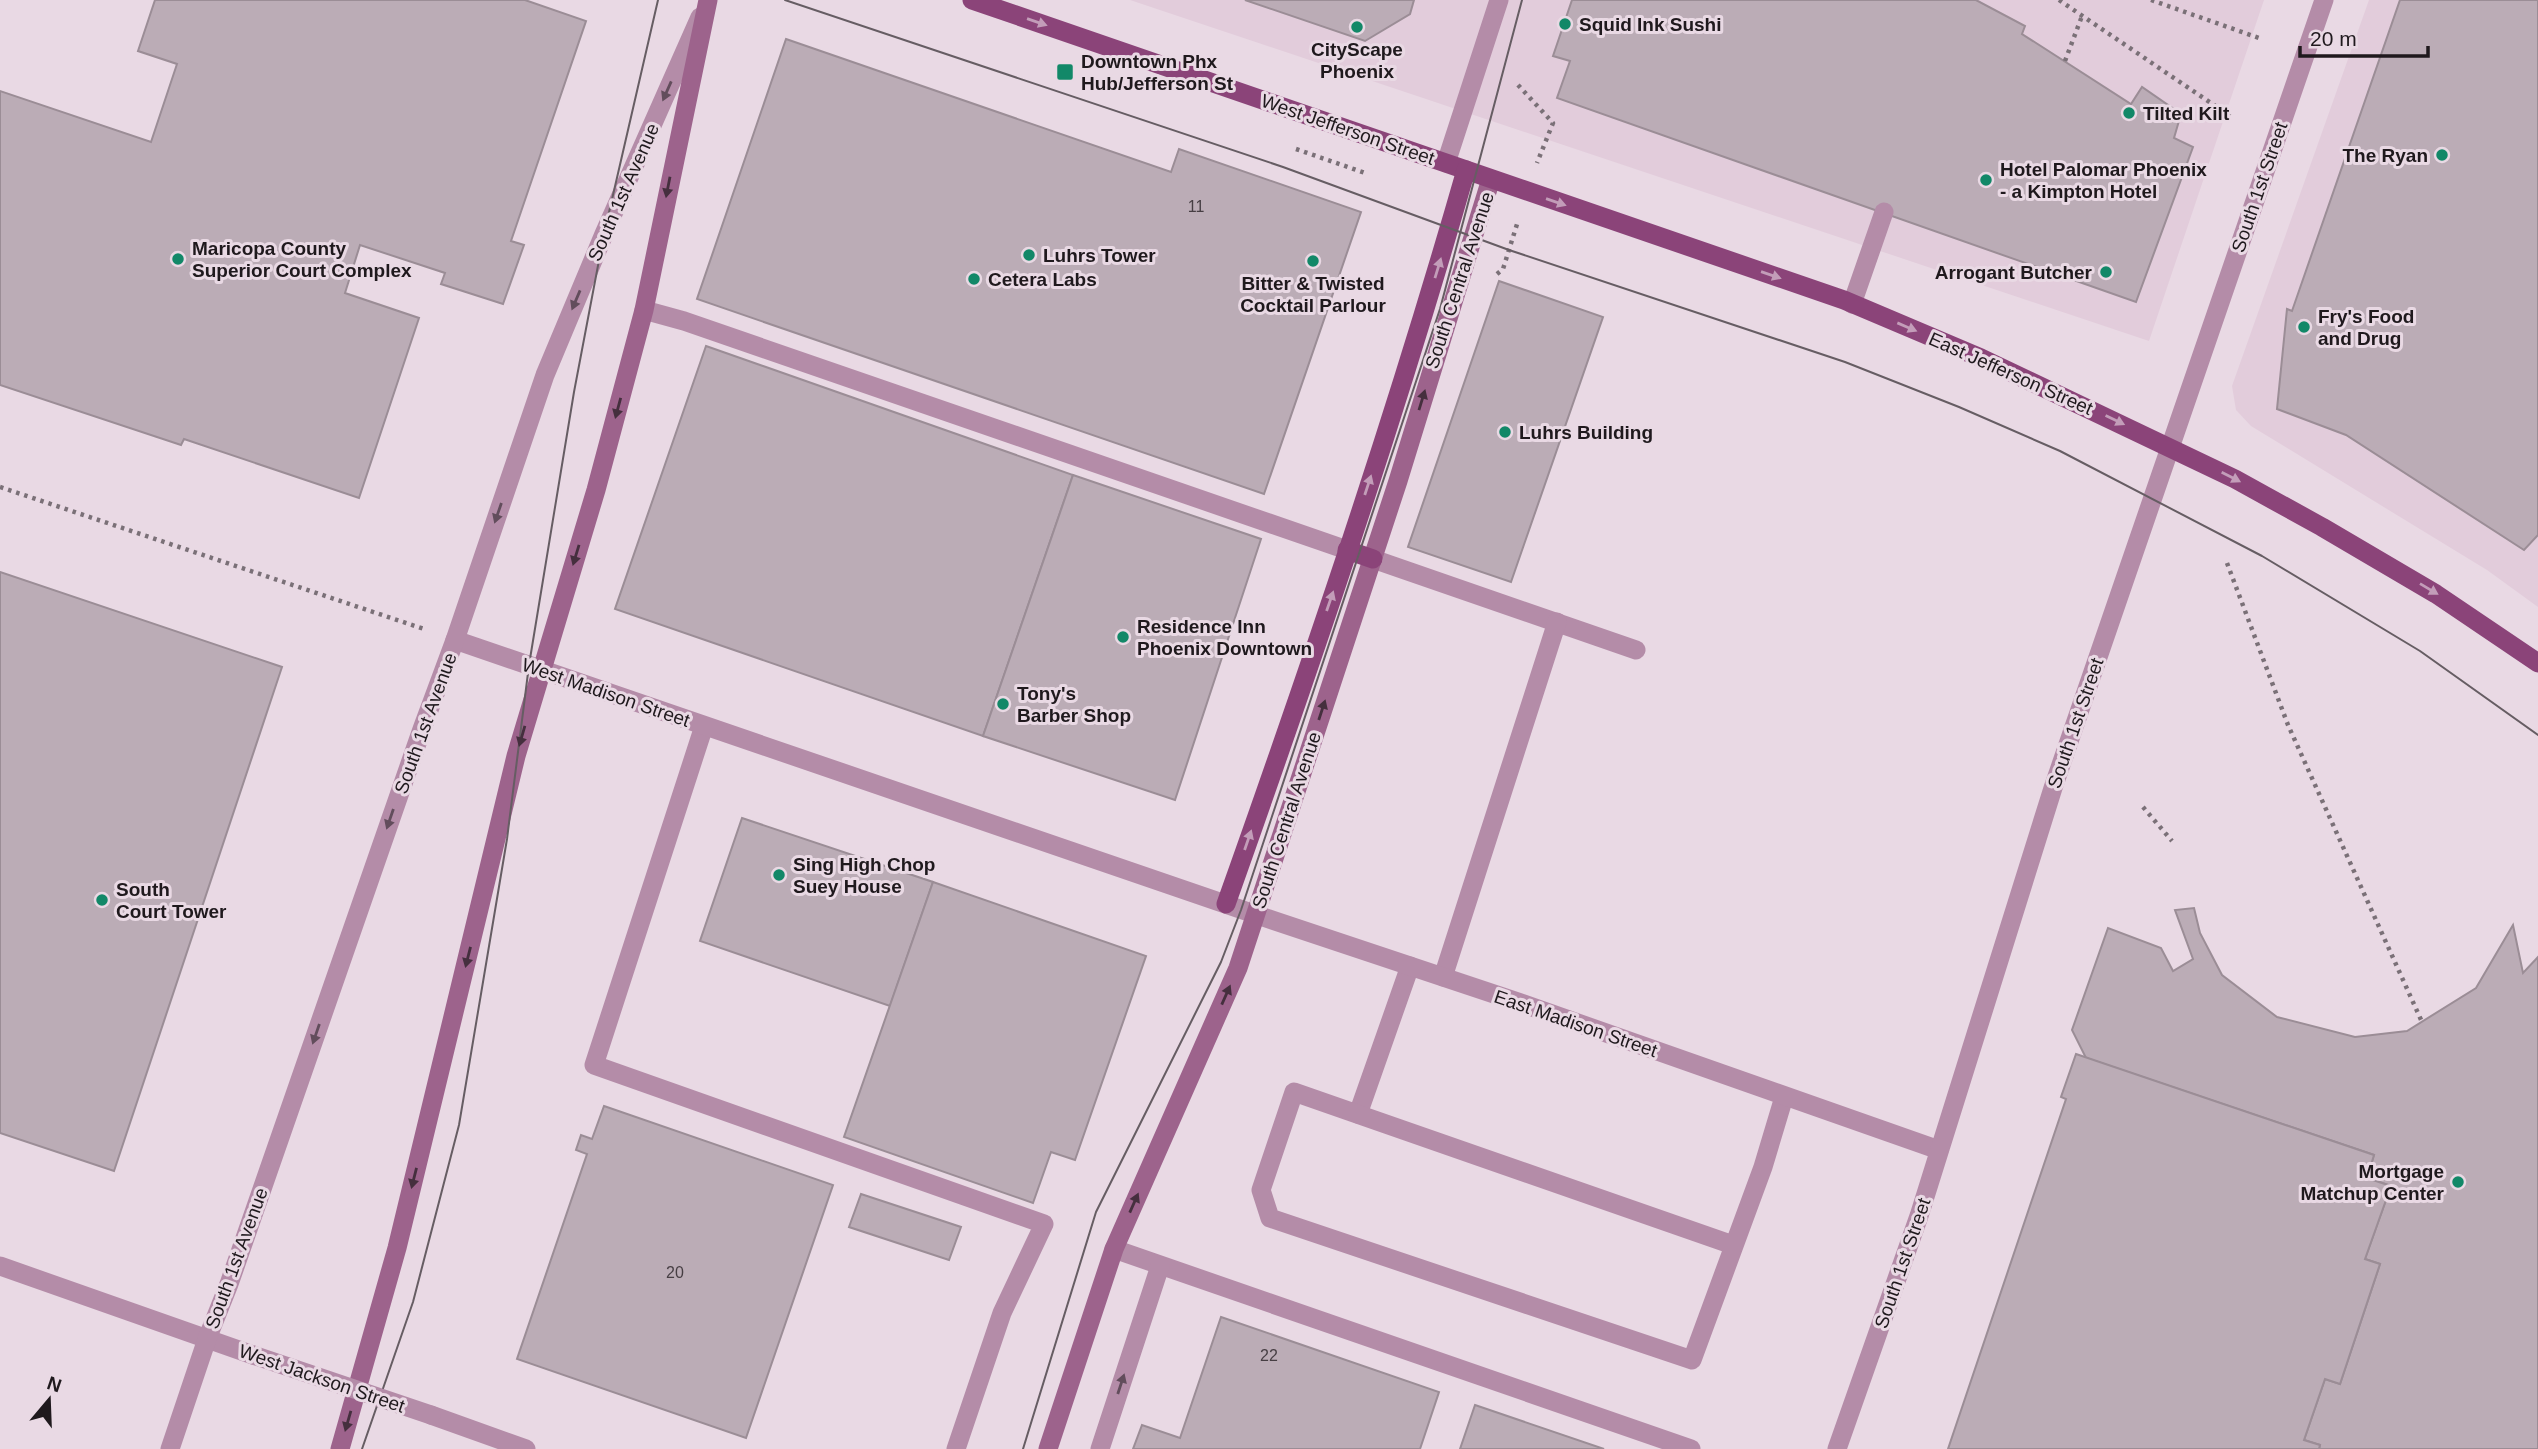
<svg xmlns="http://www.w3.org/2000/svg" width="2538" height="1449" font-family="Arial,sans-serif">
	<rect width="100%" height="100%" fill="#e9d9e4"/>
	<g fill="#e2ccdb">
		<polygon points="1130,0 2264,0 2149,341"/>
		<polygon points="2369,0 2538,0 2538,607 2487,570 2251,426 2236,410 2232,386"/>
	</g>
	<g fill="#bbacb6" stroke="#9b8d96" stroke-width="2">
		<polygon points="155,0 525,0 586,21 511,241 524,245 503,304 441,284 445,273 360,245 345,293 419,318 359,498 184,439 181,445 0,385 0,91 151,142 177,64 138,51"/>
		<polygon points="1245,0 1414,0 1410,14 1365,41"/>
		<polygon points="1572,0 1976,0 2025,26 2022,34 2131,104 2142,87 2181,114 2174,138 2193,147 2136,302 1557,98 1570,61 1553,56"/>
		<polygon points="2400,0 2538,0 2538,535 2524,550 2346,435 2277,409 2287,309 2292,311"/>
		<polygon points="786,39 1171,172 1179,149 1361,212 1264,494 697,299"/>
		<polygon points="1499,281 1603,317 1511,582 1408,547"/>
		<polygon points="706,346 1073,475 983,736 615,609"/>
		<polygon points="1073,475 1261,539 1175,800 983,736"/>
		<polygon points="0,572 282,667 114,1171 0,1133"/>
		<polygon points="742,818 933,882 890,1006 700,941"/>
		<polygon points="933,882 1146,956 1075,1160 1051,1152 1033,1203 844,1137"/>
		<polygon points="2194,908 2200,933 2222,975 2277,1017 2355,1037 2407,1031 2476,988 2513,925 2523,973 2538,957 2538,1449 2319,1449 2320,1445 2304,1440 2325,1379 2340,1384 2380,1264 2365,1259 2391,1186 2367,1178 2374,1155 2086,1058 2072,1030 2108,928 2161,948 2173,971 2193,959 2175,910"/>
		<polygon points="2076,1054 2374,1155 2367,1178 2391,1186 2365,1259 2380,1264 2340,1384 2325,1379 2304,1440 2320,1445 2319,1449 1948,1449 2066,1099 2061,1097"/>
		<polygon points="604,1106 833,1185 746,1438 517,1359 587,1154 576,1150 581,1135 592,1139"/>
		<polygon points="861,1194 961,1227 949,1260 849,1227"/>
		<polygon points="1221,1317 1439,1392 1420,1449 1133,1449 1142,1425 1180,1438"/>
		<polygon points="1475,1405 1604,1449 1460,1449"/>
	</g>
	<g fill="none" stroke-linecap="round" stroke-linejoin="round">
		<g stroke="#7a7077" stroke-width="4.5" stroke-dasharray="3.5 5" stroke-linecap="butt">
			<polyline points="2059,0 2230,116"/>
			<polyline points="2151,0 2259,38"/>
			<polyline points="2065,61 2082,16"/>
			<polyline points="1518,85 1553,123 1537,163"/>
			<polyline points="1296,149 1368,174"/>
			<polyline points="1497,274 1503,269 1518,221"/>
			<polyline points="0,487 424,629"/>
			<polyline points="2227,563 2288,725 2422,1022"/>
			<polyline points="2143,807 2172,841"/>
		</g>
		<g stroke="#b48ca8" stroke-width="19">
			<polyline points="1852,304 1884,212"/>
			<polyline points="644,310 684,321 1347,550"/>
			<polyline points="1373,559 1636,650"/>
			<polyline points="704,726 594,1065 1044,1224 1002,1313 956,1449"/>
			<polyline points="1443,977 1557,622"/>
			<polyline points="1358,1114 1410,966"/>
			<polyline points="1733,1245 1294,1092 1261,1190 1270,1218 1692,1360 1763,1167 1784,1097"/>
			<polyline points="1114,1249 1691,1449"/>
			<polyline points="1100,1449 1160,1266"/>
		</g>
		<polyline stroke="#b48ca8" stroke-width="19" points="1446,163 1499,0"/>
		<g stroke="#b48ca8" stroke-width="19">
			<polyline points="455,640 1275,921 1518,1002 1939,1150"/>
			<polyline points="0,1266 253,1355"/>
			<polyline points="431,1415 526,1449"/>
			<polyline points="170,1449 207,1339 229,1284 422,729 455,640 545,375 604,234 700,17"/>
			<polyline points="1837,1449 1919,1216 2053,788 2324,0"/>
		</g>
		<g stroke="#9d638c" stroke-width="19">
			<polyline points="340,1449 397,1248 516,756 596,490 644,310 708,0"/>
			<polyline points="1048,1449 1114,1249 1238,968 1398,481 1491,179"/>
		</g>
		<g stroke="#8b4479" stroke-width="19">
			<polyline points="972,0 1844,300 1981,358 2235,479 2322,527 2436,594 2538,663"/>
			<polyline points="1347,550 1373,559"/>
			<path d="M1226,904C1312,662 1395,418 1466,170"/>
		</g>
		<g stroke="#665d63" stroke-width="2">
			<polyline points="785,0 1283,167 1509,250 1845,362 1959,407 2060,451 2262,556 2420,651 2538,735"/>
			<polyline points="362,1449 413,1302 459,1125 507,839 529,665 574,392 604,234 658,0"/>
			<polyline points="1023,1449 1096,1212 1221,962 1241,910 1440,309 1522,0"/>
		</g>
		<polyline stroke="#b48ca8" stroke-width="19" points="253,1355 431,1415"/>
	</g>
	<defs><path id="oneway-solid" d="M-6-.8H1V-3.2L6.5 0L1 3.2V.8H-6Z" transform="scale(1.75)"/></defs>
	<g fill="#c39db9">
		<use href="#oneway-solid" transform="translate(1037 22) rotate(19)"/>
		<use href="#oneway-solid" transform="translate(1556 202) rotate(19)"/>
		<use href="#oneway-solid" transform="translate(1438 268) rotate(-73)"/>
		<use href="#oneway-solid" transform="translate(1771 275) rotate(19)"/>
		<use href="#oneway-solid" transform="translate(1907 327) rotate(23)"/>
		<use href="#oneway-solid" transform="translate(2115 420) rotate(26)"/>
		<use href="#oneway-solid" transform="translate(2231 477) rotate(27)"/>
		<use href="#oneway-solid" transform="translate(1368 485) rotate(-72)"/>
		<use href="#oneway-solid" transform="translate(2429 589) rotate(31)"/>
		<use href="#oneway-solid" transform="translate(1330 601) rotate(-71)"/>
		<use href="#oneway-solid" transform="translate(1248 840) rotate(-71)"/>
	</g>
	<g fill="#624d5c">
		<use href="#oneway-solid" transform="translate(667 91) rotate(114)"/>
		<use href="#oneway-solid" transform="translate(576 300) rotate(113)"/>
		<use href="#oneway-solid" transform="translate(498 513) rotate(109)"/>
		<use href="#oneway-solid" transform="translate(390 819) rotate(109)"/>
		<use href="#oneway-solid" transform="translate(316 1034) rotate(109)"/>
		<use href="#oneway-solid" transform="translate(1121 1384) rotate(-72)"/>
	</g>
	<g fill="#452f3e">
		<use href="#oneway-solid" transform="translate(668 187) rotate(101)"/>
		<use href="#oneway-solid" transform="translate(1422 400) rotate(-73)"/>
		<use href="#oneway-solid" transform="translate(618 408) rotate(105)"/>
		<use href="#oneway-solid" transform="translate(576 555) rotate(107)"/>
		<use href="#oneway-solid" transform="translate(1322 710) rotate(-72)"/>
		<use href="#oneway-solid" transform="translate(522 736) rotate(106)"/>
		<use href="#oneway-solid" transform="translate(468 957) rotate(104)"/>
		<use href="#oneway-solid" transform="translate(1226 995) rotate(-66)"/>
		<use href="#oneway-solid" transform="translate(414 1178) rotate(104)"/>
		<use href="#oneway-solid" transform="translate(1134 1203) rotate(-66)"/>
		<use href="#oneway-solid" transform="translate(348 1421) rotate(106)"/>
	</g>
	<g fill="#128868" stroke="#e9d9e4" stroke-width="2.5">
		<circle cx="1565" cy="24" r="7"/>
		<circle cx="1357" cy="27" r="7"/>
		<rect x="1056" y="63" width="18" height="18" rx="3.5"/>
		<circle cx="2129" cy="113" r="7"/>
		<circle cx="2442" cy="155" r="7"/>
		<circle cx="1986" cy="180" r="7"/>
		<circle cx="1029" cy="255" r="7"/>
		<circle cx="178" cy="259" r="7"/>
		<circle cx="1313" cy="261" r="7"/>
		<circle cx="2106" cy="272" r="7"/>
		<circle cx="974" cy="279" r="7"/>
		<circle cx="2304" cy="327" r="7"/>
		<circle cx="1505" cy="432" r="7"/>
		<circle cx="1123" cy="637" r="7"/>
		<circle cx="1003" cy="704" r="7"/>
		<circle cx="779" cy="875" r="7"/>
		<circle cx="102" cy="900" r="7"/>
		<circle cx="2458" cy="1182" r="7"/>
	</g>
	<g text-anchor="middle" stroke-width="6" stroke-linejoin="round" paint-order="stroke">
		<g font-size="16" fill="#463e43">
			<text x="1196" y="212">11</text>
			<text x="675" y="1278">20</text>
			<text x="1269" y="1361">22</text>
		</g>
		<g font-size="19" font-weight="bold" fill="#1f191d" stroke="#e9d9e4" text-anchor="start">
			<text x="1579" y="31">Squid Ink Sushi</text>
			<text x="1357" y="56" text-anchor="middle">CityScape<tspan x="1357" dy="22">Phoenix</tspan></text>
			<text x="1081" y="68">Downtown Phx<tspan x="1081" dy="22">Hub/Jefferson St</tspan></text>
			<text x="2143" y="120">Tilted Kilt</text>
			<text x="2428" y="162" text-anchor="end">The Ryan</text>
			<text x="2000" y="176">Hotel Palomar Phoenix<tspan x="2000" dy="22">- a Kimpton Hotel</tspan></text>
			<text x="192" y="255">Maricopa County<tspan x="192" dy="22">Superior Court Complex</tspan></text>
			<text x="1043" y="262">Luhrs Tower</text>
			<text x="2092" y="279" text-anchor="end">Arrogant Butcher</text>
			<text x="988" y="286">Cetera Labs</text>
			<text x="1313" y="290" text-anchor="middle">Bitter &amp; Twisted<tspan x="1313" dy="22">Cocktail Parlour</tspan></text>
			<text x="2318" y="323">Fry's Food<tspan x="2318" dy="22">and Drug</tspan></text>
			<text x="1519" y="439">Luhrs Building</text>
			<text x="1137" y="633">Residence Inn<tspan x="1137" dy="22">Phoenix Downtown</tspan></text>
			<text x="1017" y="700">Tony's<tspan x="1017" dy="22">Barber Shop</tspan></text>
			<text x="793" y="871">Sing High Chop<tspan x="793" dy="22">Suey House</tspan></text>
			<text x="116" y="896">South<tspan x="116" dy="22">Court Tower</tspan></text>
			<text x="2444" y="1178" text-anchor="end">Mortgage<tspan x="2444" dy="22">Matchup Center</tspan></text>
		</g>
		<g font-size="19" fill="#1f191d" stroke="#e9d9e4">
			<text transform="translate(1348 129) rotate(19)" y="7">West Jefferson Street</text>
			<text transform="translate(2259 187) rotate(-71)" y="7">South 1st Street</text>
			<text transform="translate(623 192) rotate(-66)" y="7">South 1st Avenue</text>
			<text transform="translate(1459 280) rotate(-72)" y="7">South Central Avenue</text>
			<text transform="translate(2011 373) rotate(24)" y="7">East Jefferson Street</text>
			<text transform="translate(606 692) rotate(19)" y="7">West Madison Street</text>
			<text transform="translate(425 723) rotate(-70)" y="7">South 1st Avenue</text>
			<text transform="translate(2075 723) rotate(-71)" y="7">South 1st Street</text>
			<text transform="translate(1286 820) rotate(-72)" y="7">South Central Avenue</text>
			<text transform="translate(1576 1023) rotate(19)" y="7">East Madison Street</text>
			<text transform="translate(236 1258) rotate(-70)" y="7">South 1st Avenue</text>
			<text transform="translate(1902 1263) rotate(-71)" y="7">South 1st Street</text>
			<text transform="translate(322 1378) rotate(19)" y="7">West Jackson Street</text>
		</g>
	</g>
	<g transform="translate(49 1400) rotate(19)" stroke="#e9d9e4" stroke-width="5" paint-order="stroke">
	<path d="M0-5L12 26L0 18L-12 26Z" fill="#1f191d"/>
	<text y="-10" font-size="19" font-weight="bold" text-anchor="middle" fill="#1f191d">N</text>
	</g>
	<path d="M2300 46v10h128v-10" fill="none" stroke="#1f191d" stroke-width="3.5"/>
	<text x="2310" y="46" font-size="21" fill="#1f191d" stroke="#e9d9e4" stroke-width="5" paint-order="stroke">20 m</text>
</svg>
